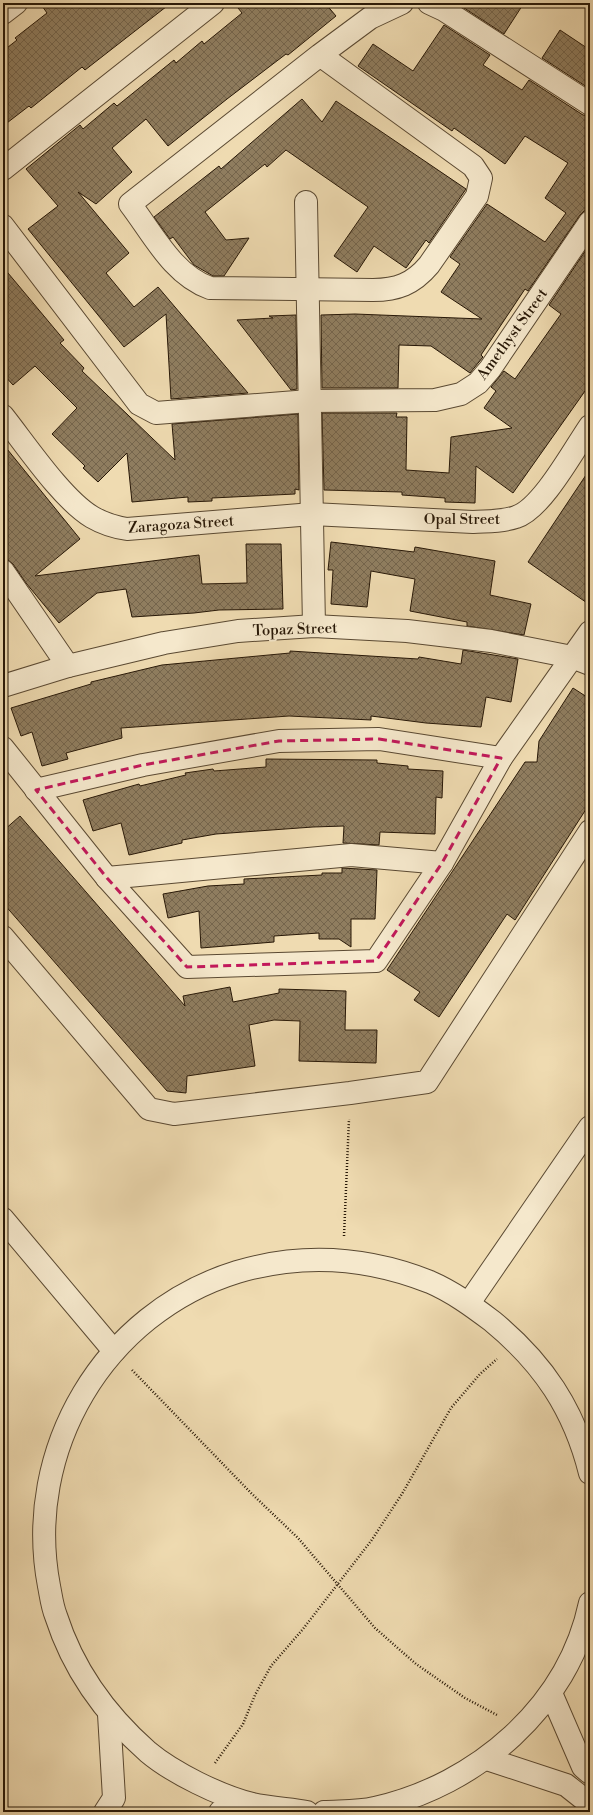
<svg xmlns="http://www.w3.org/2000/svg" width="593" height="1815" font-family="'Libre Bodoni',serif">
	<defs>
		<pattern id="building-cross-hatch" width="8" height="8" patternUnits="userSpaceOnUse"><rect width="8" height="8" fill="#8f7d5f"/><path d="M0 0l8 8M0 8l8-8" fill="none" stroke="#75654c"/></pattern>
	</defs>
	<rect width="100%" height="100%" fill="#efdbb1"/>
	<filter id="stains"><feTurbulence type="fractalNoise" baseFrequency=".005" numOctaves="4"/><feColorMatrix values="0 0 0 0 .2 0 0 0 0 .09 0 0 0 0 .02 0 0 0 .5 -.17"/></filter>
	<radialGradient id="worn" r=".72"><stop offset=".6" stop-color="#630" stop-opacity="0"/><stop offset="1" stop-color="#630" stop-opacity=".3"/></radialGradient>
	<g fill="url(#building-cross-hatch)" stroke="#281807">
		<polygon points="40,3 171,3 85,70 82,67 31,108 29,106 3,126 3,51 17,40 15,38 47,13"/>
		<polygon points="234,3 325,3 336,16 288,55 286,54 227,99 168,146 146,119 112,148 132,172 96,204 78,192 129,253 106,273 134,307 158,287 248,393 171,399 166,314 124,347 28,229 58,206 26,169 80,125 83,129 114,103 117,106 174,60 176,63 202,41 204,44 242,13"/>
		<polygon points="459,3 524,3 504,34 458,4"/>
		<polygon points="444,25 490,55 483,65 522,90 529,80 583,115 590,116 590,210 584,211 580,215 528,291 525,289 481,355 483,357 470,373 431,346 399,345 398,388 322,388 321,315 355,314 482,319 441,292 460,264 450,257 487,204 545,242 566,213 545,198 568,163 525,136 505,164 454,128 452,131 358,66 373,44 413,71"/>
		<polygon points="560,30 590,50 590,89 542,58"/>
		<polygon points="302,99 322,122 336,101 466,189 429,243 426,240 406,268 374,246 357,272 334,256 368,207 286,150 267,167 265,164 205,212 226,240 249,238 224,276 213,276 194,265 173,237 170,239 154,217 219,166 221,169"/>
		<polygon points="590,244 590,384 513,493 476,466 475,503 445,502 445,498 402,495 402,492 324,490 322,413 397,413 396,417 407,417 406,470 449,473 451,437 512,428 484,408 496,391 491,387 504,371 515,379 561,314 549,305"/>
		<polygon points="3,267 64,340 60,343 84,368 82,371 175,460 172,424 298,414 299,490 295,489 295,494 212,498 212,501 188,502 188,497 132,502 127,453 98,482 83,468 85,466 52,434 77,408 35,366 13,385 3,374"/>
		<polygon points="296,315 297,389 291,390 237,320 273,318 269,316"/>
		<polygon points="3,444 80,539 35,576 199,555 202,584 247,583 246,544 281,544 283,609 219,610 194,613 132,617 126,589 97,593 59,623 26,583 13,564 3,556"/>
		<polygon points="590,469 590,605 528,562"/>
		<polygon points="331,542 414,552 415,547 495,561 490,595 531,604 524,635 467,626 467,622 410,611 415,579 371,571 367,607 331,604 333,570 328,570"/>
		<polygon points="463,650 518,659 511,702 486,697 481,727 426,723 371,716 371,720 289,716 121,728 122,738 66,753 68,759 42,766 32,732 21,736 11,708 91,684 91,682 162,665 290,653 290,651 418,659 419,657 461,664"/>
		<polygon points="573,688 590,699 590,803 515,920 507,914 439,1017 414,1000 420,992 387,970 525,762 537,762 539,741"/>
		<polygon points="266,759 377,760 377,763 408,766 408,769 443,771 442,798 436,797 435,834 380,832 379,845 343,843 344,826 313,827 216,834 182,840 182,843 129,855 121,823 93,831 83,800 139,784 140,786 186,775 185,773 213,769 214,771 266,767"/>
		<polygon points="20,816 185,1006 183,996 230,987 233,1002 279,993 279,989 346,991 345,1030 377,1030 376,1063 299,1061 300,1021 274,1020 249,1025 255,1066 187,1076 186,1093 167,1091 3,903 3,831"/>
		<polygon points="342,868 377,870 375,919 351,919 351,947 339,939 319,939 319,933 274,936 274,942 201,948 199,911 168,918 163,894 208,886 244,884 244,879 322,875 322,873 342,873"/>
	</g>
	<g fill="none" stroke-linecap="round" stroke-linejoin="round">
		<g stroke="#5a4932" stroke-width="24">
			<g id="minor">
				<polyline points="429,3 444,10 590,104"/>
				<polyline points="3,13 16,3"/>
				<path d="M320,55L473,166L481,178L477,196L429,265C413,284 397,290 373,290L210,288C173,275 153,234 130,204L320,55L370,18L402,3"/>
				<polyline points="3,169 213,3"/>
				<polyline points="306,202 314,626"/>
				<polyline points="3,226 139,404 156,413 309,401 435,400 461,394 478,383 490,369 590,222"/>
				<path d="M3,416C26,445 62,499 92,517C104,524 114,527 127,529L312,514L473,522C487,521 502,522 516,517C542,509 574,449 590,426"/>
				<polyline points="3,571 68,666"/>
				<polyline points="3,686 68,666 164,643 238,631 314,626 407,631 491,641 572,657 590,664"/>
				<polyline points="3,748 107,878 187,967 376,961 442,863 501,758 590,632"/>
				<polyline points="36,790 143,765 279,741 379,739 501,758"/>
				<polyline points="107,878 351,855 442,863"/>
				<polyline points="3,937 149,1109 174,1114 350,1093 427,1082 590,831"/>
				<polyline points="469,1303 590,1127"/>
				<polyline points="105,1812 114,1798 109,1714"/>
				<polyline points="220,1812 251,1804"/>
			</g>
		</g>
		<g stroke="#5a4932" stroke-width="24">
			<g id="tertiary">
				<polyline points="3,1219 114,1351"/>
				<polyline points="551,1693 583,1767 590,1773"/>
				<polyline points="487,1759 566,1785 590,1804"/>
				<path d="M307,1812C289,1809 270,1808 252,1804C220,1796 173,1773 148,1752C106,1715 73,1669 56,1616C52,1606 51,1596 49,1586C23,1450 104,1313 237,1272C301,1253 367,1257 430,1282C453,1292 472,1306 492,1321C543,1363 574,1409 590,1473"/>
				<path d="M324,1812C341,1811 359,1812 375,1808C477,1785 568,1707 590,1603"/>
			</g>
		</g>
		<g stroke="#281807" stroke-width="2.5" stroke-dasharray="1 2" stroke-linecap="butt">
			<polyline points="344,1236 349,1119"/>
			<polyline points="132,1370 251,1493 298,1538 375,1628 416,1664 465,1698 497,1715"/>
			<polyline points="215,1763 243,1724 255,1695 271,1666 303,1629 371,1541 402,1494 451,1408 480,1374 497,1359"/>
		</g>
		<use href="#minor" stroke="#f5e8cc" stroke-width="22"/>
		<use href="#tertiary" stroke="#f5e8cc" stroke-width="22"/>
	</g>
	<path fill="none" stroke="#c2185b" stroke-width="3" stroke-dasharray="8 5" stroke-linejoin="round" d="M379,739L501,758L442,863L376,961L187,967L107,878L36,790L143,765L279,741Z"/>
	<g text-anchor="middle" stroke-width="4" stroke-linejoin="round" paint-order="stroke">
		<g font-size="15" fill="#281807" stroke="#f5e8cc">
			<text transform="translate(512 334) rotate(-54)" y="5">Amethyst Street</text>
			<text x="462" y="524">Opal Street</text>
			<text transform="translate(181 524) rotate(-4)" y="5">Zaragoza Street</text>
			<text transform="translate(295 629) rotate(-2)" y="5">Topaz Street</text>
		</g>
	</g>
	<rect width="593" height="1815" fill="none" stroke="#efdbb1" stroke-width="16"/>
	<rect x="4" y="4" width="585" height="1807" fill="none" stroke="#281807" stroke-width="2"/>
	<rect x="8" y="8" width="577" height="1799" fill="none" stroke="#281807"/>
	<rect width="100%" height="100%" filter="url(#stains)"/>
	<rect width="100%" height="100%" fill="url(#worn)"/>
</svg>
